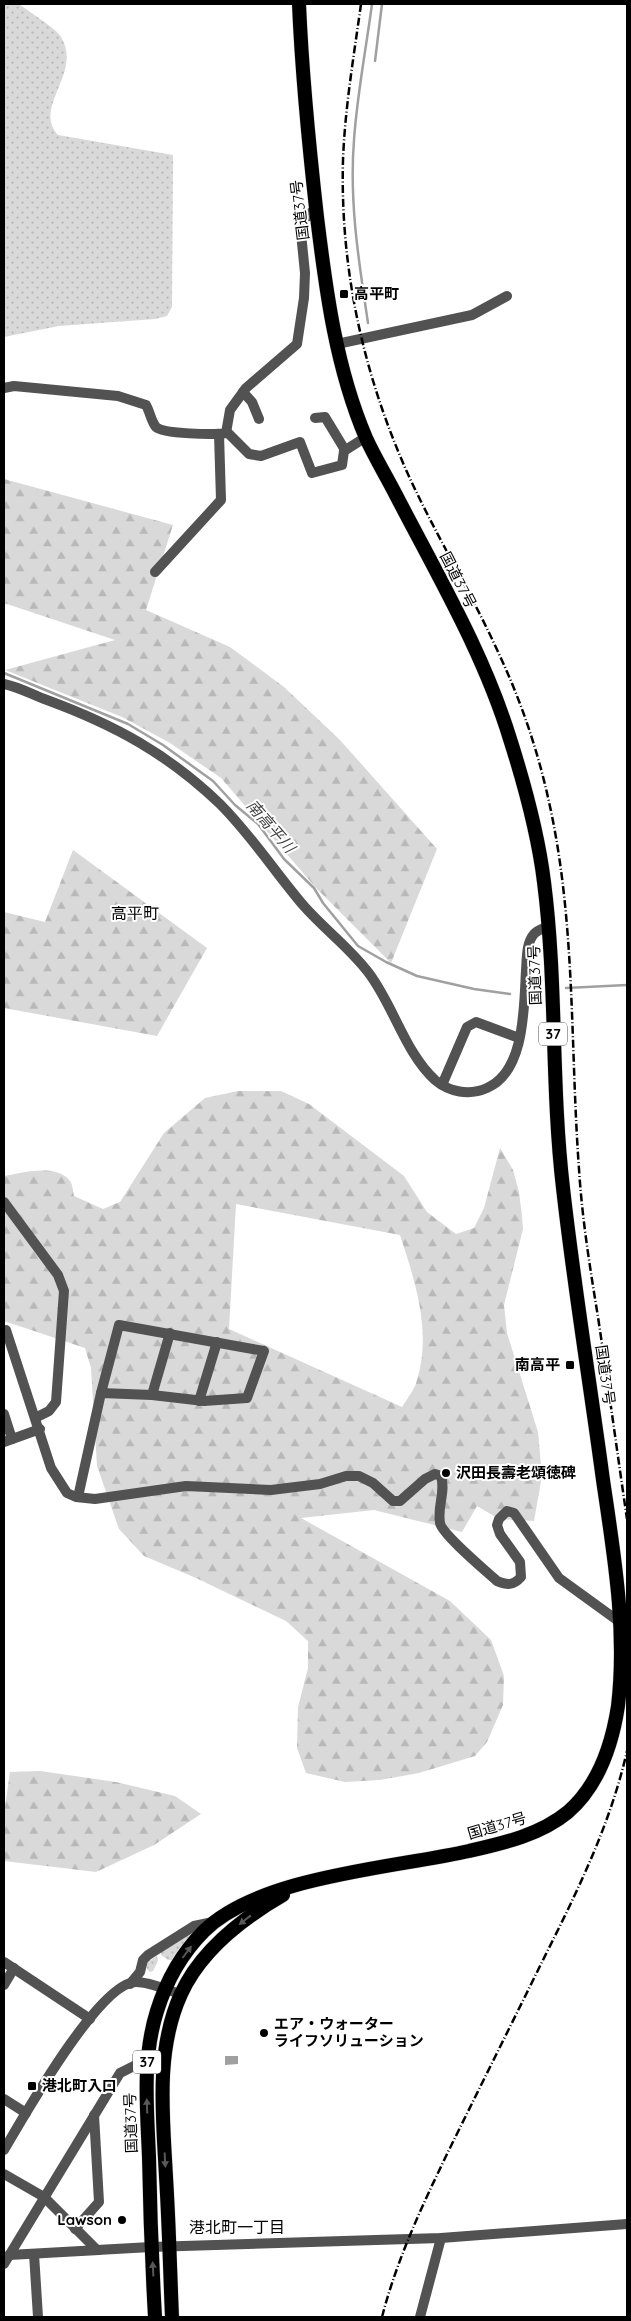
<svg xmlns="http://www.w3.org/2000/svg" width="631" height="2321" font-family="Quicksand,'Noto Sans JP',sans-serif">
	<defs>
		<pattern id="grass-dots" width="8" height="8" patternUnits="userSpaceOnUse" patternTransform="scale(1.25)"><rect width="8" height="8" fill="#d9d9d9"/><path d="M2 2h.1M6 6h.1" fill="none" stroke="#b8b8b8" stroke-width="1.8" stroke-linecap="round"/></pattern>
		<pattern id="forest-firs" width="22" height="20" patternUnits="userSpaceOnUse" patternTransform="scale(1.25)"><rect width="22" height="20" fill="#d9d9d9"/><path d="M5 1l3.5 6h-7zM16 11l3.5 6h-7z" fill="#b8b8b8"/></pattern>
	</defs>
	<rect width="100%" height="100%" fill="#fff"/>
	<g fill="url(#grass-dots)">
		<path d="M19,4C28,11 57,29 61,37C83,73 32,107 58,135L173,155L172,307L167,316L155,319L59,326L4,337V5Z"/>
		<polygon points="195,1931 174,1960 168,1960 161,1955 161,1952"/>
		<polygon points="157,1956 158,1961 153,1971 150,1972 147,1969 146,1963"/>
	</g>
	<g fill="url(#forest-firs)" fill-rule="evenodd">
		<polygon points="4,479 173,525 146,610 230,647 284,687 340,740 437,849 391,963 317,889 221,778 170,743 122,717 5,670 115,640 4,603"/>
		<polygon points="73,850 207,948 157,1036 4,1008 4,912 45,922"/>
		<path d="M238,1091H281L309,1104L404,1176L427,1212L456,1234L474,1228L484,1208L500,1148L513,1170L519,1192L522,1216L523,1229L504,1305L507,1333L538,1432L542,1476L534,1521L499,1519L477,1506L462,1532L374,1510L301,1518L450,1601L491,1640L504,1676L503,1705L487,1742L475,1756L419,1773L380,1780L345,1782L306,1773L297,1748L298,1707L308,1668V1641L286,1621L196,1578L144,1556L119,1529L97,1466L91,1368L85,1348L4,1321V1176C22,1173 57,1163 70,1181C73,1185 73,1192 74,1196L103,1209L120,1202L164,1133L205,1098ZM236,1204L400,1235C415,1281 432,1332 417,1380C415,1389 407,1399 402,1407L229,1329Z"/>
		<polygon points="40,1771 116,1782 175,1796 201,1814 154,1845 96,1872 4,1861 4,1814 10,1772"/>
	</g>
	<polygon fill="#a0a0a0" points="225,2056 238,2056 238,2064 225,2065"/>
	<g fill="none" stroke-linecap="round" stroke-linejoin="round">
		<g stroke="#a0a0a0" stroke-width="2.5">
			<polyline points="375,61 382,4"/>
			<path d="M368,323C359,263 349,202 354,140C357,95 366,49 372,4"/>
			<polyline points="4,673 128,724 163,745 213,781 235,805 258,824 284,859 314,888 323,903 358,946 386,962 417,976 474,989 510,994"/>
			<polyline points="566,988 627,985"/>
			<polyline points="533,992 536,992"/>
		</g>
		<g stroke="#dbdbdb" stroke-width="15">
			<g id="trunk">
				<path d="M155,2317C152,2264 150,2210 149,2157C147,2108 142,2058 157,2011C166,1982 182,1953 204,1931C260,1876 394,1868 469,1851C504,1843 540,1835 568,1812C599,1785 612,1745 618,1706C627,1630 614,1555 603,1480C590,1383 574,1286 563,1188C551,1086 557,983 544,882C538,833 525,786 510,739C484,654 438,576 397,497C387,477 375,458 366,438C336,368 326,291 317,217C309,146 302,75 299,4"/>
				<path d="M172,2317C170,2270 169,2224 166,2177C163,2117 155,2051 181,1994C201,1950 243,1918 283,1895"/>
			</g>
		</g>
		<g stroke="#525252" stroke-width="10">
			<polyline points="337,344 472,315 507,296"/>
			<path d="M4,388L14,386L118,396L146,405C150,412 151,421 156,427C163,434 215,435 226,433L230,410L246,388L297,344L304,298L305,273L300,223L316,208"/>
			<polyline points="243,392 252,402 259,419"/>
			<polyline points="315,418 325,417 345,450"/>
			<polyline points="227,432 249,454 261,456 300,442 312,473 342,465 344,451 366,437"/>
			<polyline points="155,572 221,500 219,434"/>
			<polyline points="442,1085 467,1027 476,1022 519,1038"/>
			<polyline points="4,1202 58,1275 64,1291 56,1402 49,1411 35,1418"/>
			<polygon points="119,1325 264,1351 247,1398 204,1401 152,1395 101,1393"/>
			<path d="M4,1331L6,1330L51,1468L67,1493L76,1497L95,1499L186,1486L271,1490L320,1484L346,1476H359L373,1483L393,1501H400L425,1479L435,1474L441,1476C446,1492 437,1506 440,1523C442,1534 486,1571 497,1581C507,1585 513,1586 521,1577L520,1562L500,1534L497,1525L499,1519L507,1511L514,1513L559,1578L621,1623"/>
			<polyline points="152,1395 170,1333"/>
			<polyline points="199,1401 217,1342"/>
			<polyline points="4,1414 12,1439"/>
			<polyline points="4,1442 40,1429"/>
			<polyline points="78,1497 101,1393"/>
			<polyline points="4,1962 90,2019"/>
			<polyline points="130,1984 140,1972 143,1960 148,1955 194,1926 213,1922"/>
			<polyline points="4,1985 14,1968"/>
			<polyline points="4,2099 26,2113"/>
			<polyline points="4,2174 44,2197 97,2250 151,2247"/>
			<polyline points="75,2229 99,2202 94,2115"/>
			<polyline points="34,2254 38,2317"/>
			<polyline points="9,2255 99,2250"/>
			<polyline points="4,2264 120,2073 148,2059"/>
			<polyline points="420,2317 441,2238"/>
		</g>
		<g stroke="#525252" stroke-width="10">
			<path d="M4,684C19,687 33,695 47,700C115,725 168,754 220,804C251,835 275,872 303,905C324,929 349,947 368,972C393,1004 405,1053 435,1080C449,1092 469,1096 487,1088C525,1072 524,1007 526,970C527,959 526,943 534,934C537,930 544,928 549,926"/>
			<path d="M4,2150C23,2118 99,1982 136,1982C150,1982 167,1990 180,1994"/>
			<polyline points="151,2247 441,2238 627,2224"/>
		</g>
		<use href="#trunk" stroke="#000" stroke-width="14"/>
		<g stroke="#000" stroke-width="2.5" stroke-dasharray="8 2.5 1 2.5" stroke-linecap="butt">
			<path d="M361,4C354,55 345,107 343,160C340,268 363,373 407,472C435,534 471,592 499,654C521,701 538,751 549,802C576,923 570,1046 579,1169C582,1218 590,1268 598,1317C608,1384 617,1451 627,1519"/>
			<path d="M382,2317C397,2259 422,2206 448,2152C479,2089 511,2025 542,1962C576,1894 610,1826 627,1751"/>
		</g>
	</g>
	<defs><path id="oneway-solid" d="M-6-.8H1V-3.2L6.5 0L1 3.2V.8H-6Z" transform="scale(1.25)"/></defs>
	<g fill="#595959">
		<use href="#oneway-solid" transform="translate(245 1920) rotate(142)"/>
		<use href="#oneway-solid" transform="translate(187 1952) rotate(-53)"/>
		<use href="#oneway-solid" transform="translate(147 2106) rotate(-92)"/>
		<use href="#oneway-solid" transform="translate(165 2160) rotate(87)"/>
		<use href="#oneway-solid" transform="translate(153 2269) rotate(-93)"/>
	</g>
	<g fill="#000" stroke="#fff" stroke-width="2">
		<rect x="339" y="289" width="10" height="10" rx="2.5"/>
		<rect x="565" y="1360" width="10" height="10" rx="2.5"/>
		<circle cx="446" cy="1473" r="5"/>
		<circle cx="264" cy="2033" r="5"/>
		<rect x="27" y="2081" width="10" height="10" rx="2.5"/>
		<circle cx="122" cy="2220" r="5"/>
	</g>
	<g text-anchor="middle" stroke-width="4" stroke-linejoin="round" paint-order="stroke">
		<g fill="#fff" stroke="#4c4c4c" stroke-width="1">
			<rect x="539" y="1022.5" width="28" height="23" rx="4"/>
			<rect x="133" y="2050.5" width="28" height="23" rx="4"/>
		</g>
		<g font-size="14" font-weight="bold" fill="#000">
			<text x="553" y="1039">37</text>
			<text x="147" y="2067">37</text>
		</g>
		<g font-size="15" fill="#000" stroke="#fff">
			<text transform="translate(300 210) rotate(-97)" y="5">国道37号</text>
			<text transform="translate(458 580) rotate(63)" y="5">国道37号</text>
			<text transform="translate(535 975) rotate(-92)" y="5">国道37号</text>
			<text transform="translate(605 1375) rotate(82)" y="5">国道37号</text>
			<text transform="translate(497 1826) rotate(-16)" y="5">国道37号</text>
			<text transform="translate(131 2123) rotate(-92)" y="5">国道37号</text>
		</g>
		<g font-size="15" font-weight="bold" fill="#000" stroke="#fff" text-anchor="start">
			<text x="354" y="299">高平町</text>
			<text x="560" y="1370" text-anchor="end">南高平</text>
			<text x="456" y="1478">沢田長壽老頌徳碑</text>
			<text x="274" y="2029">エア・ウォーター<tspan x="274" dy="17">ライフソリューション</tspan></text>
			<text x="42" y="2091">港北町入口</text>
			<text x="112" y="2225" text-anchor="end">Lawson</text>
		</g>
		<g font-size="16" font-style="italic" fill="#414141" stroke="#fff">
			<text transform="translate(271 826) rotate(49)" y="6">南高平川</text>
		</g>
		<g font-size="16" fill="#000" stroke="#fff">
			<text x="135" y="919">高平町</text>
			<text x="237" y="2233">港北町一丁目</text>
		</g>
	</g>
	<rect width="631" height="2321" fill="none" stroke="#000000" stroke-width="10"/>
</svg>
